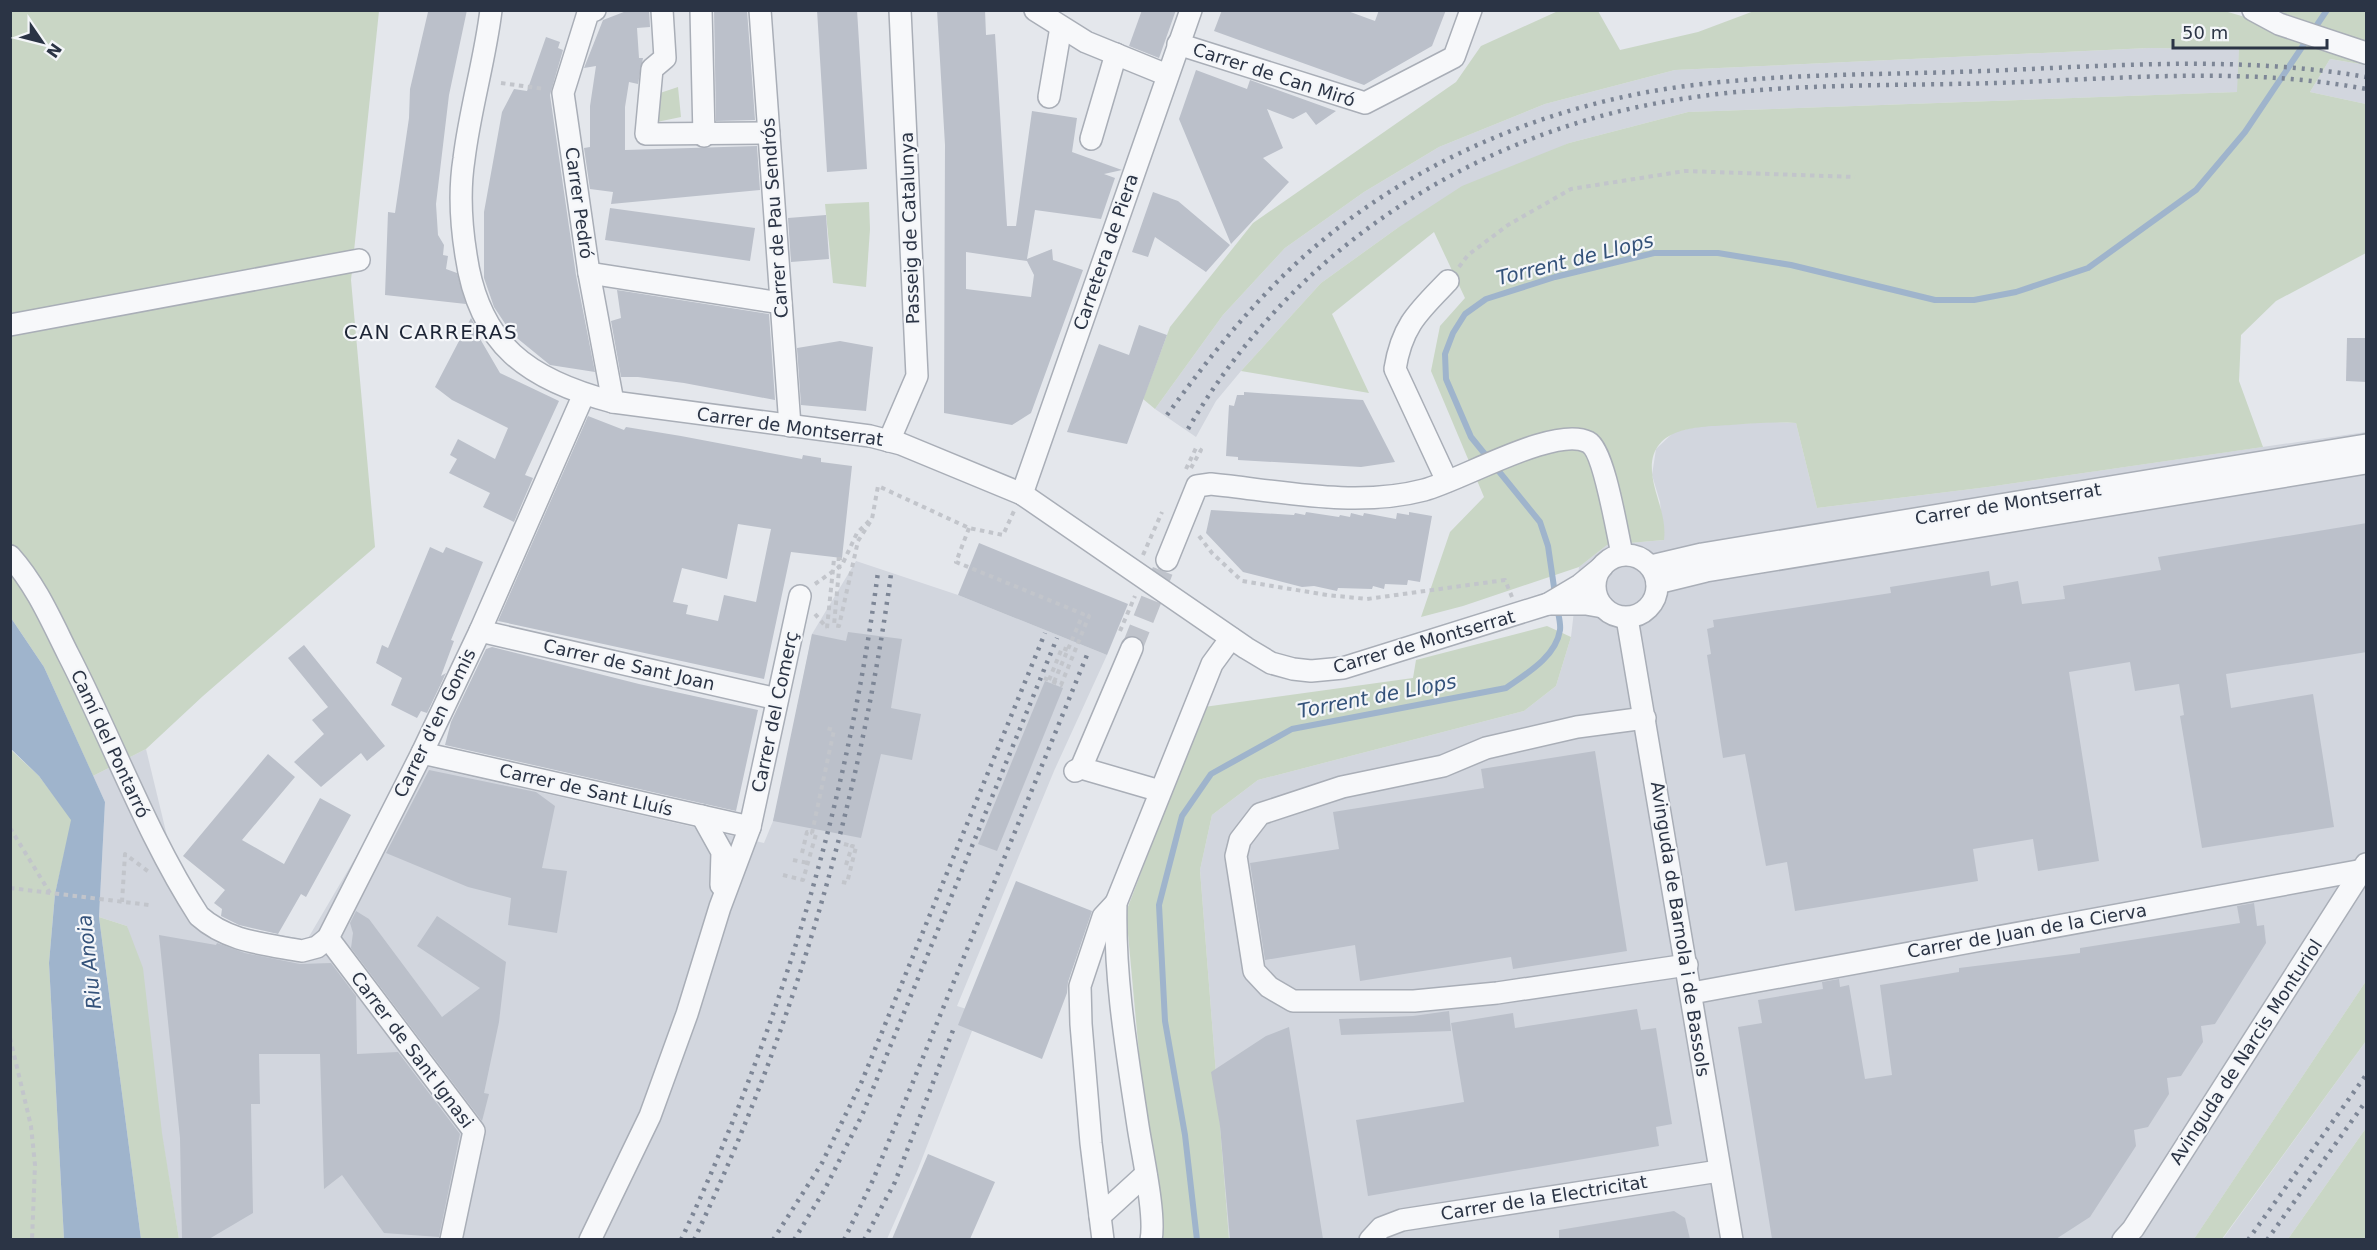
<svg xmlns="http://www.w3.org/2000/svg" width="2377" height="1250" font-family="'DejaVu Sans',sans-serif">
	<rect width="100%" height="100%" fill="#e4e7ec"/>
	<g fill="#d2d6de">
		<polygon points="2149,48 2239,49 2238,92 1688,112 1569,143 1396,229 1321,283 1241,371 1216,401 1196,437 1155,409 1223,315 1285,248 1364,192 1439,147 1545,104 1675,70"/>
		<polygon points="2330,59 2366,65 2366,104 2310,92"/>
		<polygon points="1771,422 1796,423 1817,508 1988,487 2366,432 2366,981 2194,1239 1229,1239 1200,870 1212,815 1258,780 1524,711 1556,686 1571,637 1579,567 1607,545 1664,540 1660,502 1652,475 1656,449 1674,432 1700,426"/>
		<polygon points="856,561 958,595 1107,655 1054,771 957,1006 979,1013 918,1169 887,1239 179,1239 127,926 99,917 105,802 93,776 146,749 175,869 212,922 307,940 411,763 764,843 773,821 781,789 812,634"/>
		<polygon points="2366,1041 2366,1128 2288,1239 2222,1240"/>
	</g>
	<g fill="#c9d6c5">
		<path d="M2221,10L2259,21L2265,11H2366V65L2330,59L2310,92L2366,104V253L2276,301L2241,335L2239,381L2263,447L1988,487L1817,508L1796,423C1775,422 1753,423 1731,425C1698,427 1649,426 1652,472C1654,496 1667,515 1664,540L1607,545L1579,567L1463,606L1421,617L1450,532L1484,497L1431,371L1440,326L1465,298L1434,232L1332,314L1369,393L1241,371L1321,283L1396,229L1462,186L1569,143L1688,112L2237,92L2239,49L2149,48L1675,70L1545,104L1439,147L1364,192L1285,248L1223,315L1155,409L1143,399L1170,327L1253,223L1456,82L1481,46L1558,11H1598L1620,50L1698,32L1754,11Z"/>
		<polygon points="10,11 379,11 351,280 375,547 203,696 146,749 93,776 44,667 11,618"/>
		<polygon points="678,87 681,117 652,123 654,95"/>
		<polygon points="869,202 870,229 866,287 833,283 825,204"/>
		<polygon points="1547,626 1571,637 1556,686 1524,711 1258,780 1212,815 1200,870 1229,1239 1156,1239 1126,912 1204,707 1413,678 1416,660"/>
		<polygon points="10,749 39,776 72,820 55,894 49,963 64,1239 11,1239"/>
		<polygon points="99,917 127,926 143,968 162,1133 179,1239 141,1239"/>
		<polygon points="2366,981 2366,1041 2222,1239 2194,1239"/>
		<polygon points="2366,1128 2366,1239 2288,1239"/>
	</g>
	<polygon fill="#9fb4cc" points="11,618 44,667 105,802 99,917 141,1239 64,1239 49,963 55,894 71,820 39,776 11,749"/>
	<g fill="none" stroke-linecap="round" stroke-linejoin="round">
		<g stroke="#9fb4cc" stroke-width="6">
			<polyline points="1555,594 1548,546 1540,522 1471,437 1446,379 1445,354 1453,333 1465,314 1486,299 1555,277 1654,253 1718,253 1791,265 1935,300 1974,300 2016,292 2088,268 2196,190 2245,132 2327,10"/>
			<path d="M1197,1240L1185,1135L1165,1021L1159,905L1182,816L1211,774L1292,729L1506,688C1526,674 1556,657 1560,630C1561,623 1558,614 1557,607"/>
		</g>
	</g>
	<g fill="#bbc0ca" fill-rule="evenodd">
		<polygon points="467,10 449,95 436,204 438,235 444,245 443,255 448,256 446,269 457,273 466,304 385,295 388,212 395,213 409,118 410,89 428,12"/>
		<polygon points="629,10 649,10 650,27 637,28 639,58 643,58 638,84 629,82 625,107 625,150 757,146 760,190 611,204 613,192 590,189 584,148 590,147 590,106 596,66 584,68 603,20"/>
		<polygon points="714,10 747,10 755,120 716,121"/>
		<polygon points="817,10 857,10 867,169 827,172"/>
		<path d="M937,10H985L986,35L995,34L1007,226H1016L1032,111L1077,118L1072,152L1122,170L1104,174L1115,178L1101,219L1035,210L1027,259L1052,249L1053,260L1083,270L1031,413L1012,425L944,413L945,145ZM966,252L1027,261L1034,275L1031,297L966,289Z"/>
		<polygon points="1142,10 1176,10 1159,58 1129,46"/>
		<polygon points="1222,10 1345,10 1375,21 1379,10 1446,10 1432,46 1364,85 1214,31"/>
		<polygon points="546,37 560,42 558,48 563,50 550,95 576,275 595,372 550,365 512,334 494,307 484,278 484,212 502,112 514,89 527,91"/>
		<polygon points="1196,70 1247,89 1250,80 1336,111 1316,125 1306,112 1293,119 1267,109 1283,148 1263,158 1289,182 1231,244 1179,119"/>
		<polygon points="1153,192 1178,201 1230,245 1206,272 1155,237 1148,257 1132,252"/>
		<polygon points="610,208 755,228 750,261 605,240"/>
		<polygon points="826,215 829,259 791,262 788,218"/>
		<polygon points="617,290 769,314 775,400 684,383 638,377 621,377 611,321 621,318"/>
		<polygon points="471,318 475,325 472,325 500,373 559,401 525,475 533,478 514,522 483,507 490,493 449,473 457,459 450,455 458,439 495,459 508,428 452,400 435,387"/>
		<polygon points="1139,325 1167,335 1127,444 1067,432 1099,344 1129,355"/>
		<polygon points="2347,338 2367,338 2367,382 2346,381"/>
		<polygon points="840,341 873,347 866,411 801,405 797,348"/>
		<polygon points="1244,392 1363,400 1395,462 1361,467 1238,460 1238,457 1226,456 1229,405 1234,406 1237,395 1244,395"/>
		<path d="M588,416L624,430L626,427L681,436L802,459L803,455L821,458V462L852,466L842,558L791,552L764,679L498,621ZM738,524L771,529L756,602L724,595L718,621L686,614L688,605L673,602L682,568L727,579Z"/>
		<polygon points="1211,510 1294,515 1295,513 1305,515 1306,512 1339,517 1340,515 1350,517 1351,513 1363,516 1364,513 1396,519 1397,513 1409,515 1409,512 1432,516 1420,582 1408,580 1407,585 1385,584 1384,589 1373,586 1372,589 1338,588 1337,591 1314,586 1302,587 1243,572 1206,533"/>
		<polygon points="2367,523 2367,652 2226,674 2231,708 2313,694 2334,827 2202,848 2180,716 2184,715 2179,684 2135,691 2130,662 2069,672 2099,861 2038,871 2033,839 1973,849 1978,881 1795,911 1787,862 1766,866 1745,754 1723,758 1707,655 1711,654 1707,629 1714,627 1713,620 1891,593 1890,587 1989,571 1991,586 2018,581 2022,604 2065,599 2063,586 2161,570 2158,557"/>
		<polygon points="979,543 1128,604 1107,655 958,595"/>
		<polygon points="430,547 443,553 446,547 483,562 451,640 454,641 441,676 446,673 427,713 421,711 417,718 391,705 402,678 376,663 382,645 388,648"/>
		<polygon points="848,632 902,639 891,708 921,714 912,760 881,754 861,838 773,821 812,634 846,641"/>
		<polygon points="304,645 385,746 367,761 361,753 321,787 294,762 324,734 312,720 328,707 288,658"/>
		<polygon points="492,647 639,684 758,710 736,811 445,745 451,722 486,649"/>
		<polygon points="1045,681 1063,688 997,851 978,844"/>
		<polygon points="1595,751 1627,951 1513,969 1511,957 1360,981 1355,945 1265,960 1250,863 1339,849 1333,812 1484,788 1481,769"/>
		<polygon points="268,754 295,777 242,840 284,864 320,798 351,815 306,897 301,894 278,934 239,925 221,916 222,909 214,903 225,890 183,856"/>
		<polygon points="429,770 536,792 555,806 542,868 567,871 557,933 508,925 511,898 468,887 386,853"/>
		<polygon points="1016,881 1092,911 1068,982 1067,993 1042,1059 958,1025"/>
		<polygon points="2254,903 2257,926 2264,925 2266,943 2215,1024 2201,1026 2203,1042 2181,1076 2167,1078 2169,1094 2148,1127 2134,1130 2136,1146 2090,1217 2056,1239 1772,1239 1738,1027 1762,1023 1758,1000 1823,989 1822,982 1839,979 1840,987 1849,985 1865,1079 1892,1075 1880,985 1959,972 1959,968 2080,953 2080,948 2240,923 2237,906"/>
		<polygon points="356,911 369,919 442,1017 480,988 417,946 437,916 506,962 499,1022 484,1093 489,1094 482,1121 351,948 353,933 350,923"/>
		<polygon points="159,935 216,945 217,943 245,953 300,964 331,963 356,996 357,1054 398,1052 460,1134 439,1237 384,1233 342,1175 324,1189 320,1054 259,1054 260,1104 251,1104 253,1213 209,1239 182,1239 180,1138"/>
		<polygon points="1637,1009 1641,1030 1656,1028 1672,1124 1656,1127 1659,1146 1368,1196 1356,1120 1464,1102 1451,1023 1513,1013 1515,1028"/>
		<polygon points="1449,1011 1451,1031 1341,1035 1339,1019 1413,1016"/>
		<polygon points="1289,1027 1323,1239 1230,1239 1220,1126 1211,1072 1266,1036"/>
		<polygon points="928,1154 995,1182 970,1239 892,1239"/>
		<polygon points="1674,1211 1685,1218 1690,1239 1559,1239 1559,1230"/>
	</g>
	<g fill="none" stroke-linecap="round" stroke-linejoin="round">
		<polyline stroke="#bfc3cb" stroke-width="21" stroke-dasharray="21 10" stroke-linecap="butt" points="1132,648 1167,560"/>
		<g stroke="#a9aeb7" stroke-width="24">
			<g id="minor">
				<path d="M491,10C485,60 470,109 464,159C459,191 461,224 466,255C479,345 528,380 613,402L870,436L901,444L1022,494L1246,648L1271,663L1293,669L1311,671L1343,668L1548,604L1580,585L1602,567"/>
				<polyline points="595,10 588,13 563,93 589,273 613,402"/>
				<polyline points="662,10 665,58 652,69 646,134 769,133"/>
				<polyline points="701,10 704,136"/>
				<polyline points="760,10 790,426"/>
				<polyline points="1035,10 1086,42 1167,75"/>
				<polyline points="2253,10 2279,24 2366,53"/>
				<polyline points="1178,44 1365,103 1454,57 1471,10"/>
				<polyline points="1049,97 1061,27"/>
				<polyline points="1091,139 1116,54"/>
				<polyline points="589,273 781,303"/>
				<polyline points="10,325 359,260"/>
				<polyline points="889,441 917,376 900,10"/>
				<path d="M1447,481L1395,369C1402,325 1419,311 1448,281"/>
				<polyline points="1022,494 1191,10"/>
				<circle cx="1626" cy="586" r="31"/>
				<path d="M10,556C36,585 51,620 68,654C113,741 146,834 199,916C228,942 265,944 302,951L317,947L328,938L422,753L480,631L584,394"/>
				<path d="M1167,560L1197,486L1211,484C1280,491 1356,508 1424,490C1462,480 1555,425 1588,442C1604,450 1617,532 1622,554"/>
				<polyline points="1651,566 1702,554 2366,445"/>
				<polyline points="1657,583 1706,571 2366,463"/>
				<polyline points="1548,604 1586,604 1603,607"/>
				<polyline points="1627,618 1732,1240"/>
				<polyline points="480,631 777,699"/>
				<polyline points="1645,718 1577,727 1486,748 1443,766 1342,787 1260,814 1240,840 1236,856 1254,971 1269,987 1293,1001 1414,1001 1497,993 1687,965"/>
				<polyline points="422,753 750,827"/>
				<polyline points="1081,768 1132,648"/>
				<polyline points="1075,771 1081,768 1160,791"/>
				<polyline points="702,816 722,852 721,885"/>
				<polyline points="328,938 474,1131 451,1240"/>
				<polyline points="1692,993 2363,870"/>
				<polyline points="1100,1216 1146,1174"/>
				<polyline points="590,1240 650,1116 687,1014 720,907 750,827 800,596"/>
				<polyline points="1103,1240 1091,1143 1081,1024 1080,986 1103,917 1116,903"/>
				<path d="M1151,1240C1156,1215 1142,1153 1138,1126C1127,1053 1114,978 1116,903L1212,664L1231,638"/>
				<polyline points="1370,1240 1381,1228 1402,1220 1719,1171"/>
				<polyline points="2123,1240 2133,1229 2366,864"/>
			</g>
		</g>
		<g stroke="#c2c5cb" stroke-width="4" stroke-dasharray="4.5 4.5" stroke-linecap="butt">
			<polyline points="501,83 545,89"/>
			<polyline points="1459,267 1468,255 1508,225 1571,189 1685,171 1855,177"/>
			<polyline points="1186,469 1196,448 1201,450 1191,468"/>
			<polyline points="969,528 956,562 1083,614 1054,682"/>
			<polyline points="1199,536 1212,553 1242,581 1327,595 1367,599 1505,580 1512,597"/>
			<polyline points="858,541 872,519 878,486 969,528 1003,535 1014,511"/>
			<polyline points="1143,555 1162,512"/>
			<polyline points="815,584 842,565 857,533 869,521"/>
			<polyline points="815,614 827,628"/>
			<polyline points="1120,631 1135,596"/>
			<polyline points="1044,678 1061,685 1089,616 1083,614"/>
			<polyline points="1049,680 1062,648 1068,650"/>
			<polyline points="10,828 50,893"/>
			<polyline points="844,844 852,846"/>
			<polyline points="802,853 807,832 812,833"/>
			<polyline points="793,860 808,863"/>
			<polyline points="846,865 852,846 856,847"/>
			<polyline points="783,875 803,880 816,834 812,833 834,730 826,728"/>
			<polyline points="842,882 847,883 856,847"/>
			<polyline points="10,888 149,905"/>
			<polyline points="122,902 125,854 149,872"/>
			<polyline points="10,1038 31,1126 35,1165 32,1240"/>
		</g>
		<use href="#minor" stroke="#f7f8fa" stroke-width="21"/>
		<g stroke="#7d8696" stroke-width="4.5" stroke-dasharray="3 6" stroke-linecap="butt">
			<path d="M1167,415C1200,370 1233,327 1272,287C1380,175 1533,106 1686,86C1784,73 1885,75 1984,71C2111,66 2240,55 2366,77"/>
			<path d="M1188,429C1294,246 1480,128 1688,98C1786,83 1895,86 1995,83C2118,79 2245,66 2366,89"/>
			<path d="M681,1240C780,1029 848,802 878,572"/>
			<path d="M694,1240C793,1031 860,803 891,574"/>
			<polyline points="773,1240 822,1163 862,1081 1045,633"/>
			<polyline points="794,1240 825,1189 863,1113 1057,638"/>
			<polyline points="844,1240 873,1180 1089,650"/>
			<polyline points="864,1240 895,1182 955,1025"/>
			<polyline points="2248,1240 2366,1075"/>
			<polyline points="2267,1240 2366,1101"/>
		</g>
		<polyline stroke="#c2c5cb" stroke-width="4" stroke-dasharray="4.5 4.5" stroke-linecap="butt" points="827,628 834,559 840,559 834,625 839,626 858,541"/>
	</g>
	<g text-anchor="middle" stroke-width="4.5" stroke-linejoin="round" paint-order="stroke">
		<g font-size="18" fill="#2b3445" stroke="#f4f6f9">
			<text transform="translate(1274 75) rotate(18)" y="6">Carrer de Can Miró</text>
			<text transform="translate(579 203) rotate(82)" y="6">Carrer Pedró</text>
			<text transform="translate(775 218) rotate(-94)" y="6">Carrer de Pau Sendrós</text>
			<text transform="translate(910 228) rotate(-92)" y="6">Passeig de Catalunya</text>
			<text transform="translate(1106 252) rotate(-71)" y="6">Carretera de Piera</text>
			<text transform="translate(790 427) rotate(8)" y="6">Carrer de Montserrat</text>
			<text transform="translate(2008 504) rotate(-9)" y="6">Carrer de Montserrat</text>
			<text transform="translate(1424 642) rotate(-16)" y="6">Carrer de Montserrat</text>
			<text transform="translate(629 665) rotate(13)" y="6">Carrer de Sant Joan</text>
			<text transform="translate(775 712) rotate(-78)" y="6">Carrer del Comerç</text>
			<text transform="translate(435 723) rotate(-64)" y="6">Carrer d'en Gomis</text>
			<text transform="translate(110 744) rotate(65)" y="6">Camí del Pontarró</text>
			<text transform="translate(586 790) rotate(13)" y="6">Carrer de Sant Lluís</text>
			<text transform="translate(1680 929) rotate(81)" y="6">Avinguda de Barnola i de Bassols</text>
			<text transform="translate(2027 931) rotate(-10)" y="6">Carrer de Juan de la Cierva</text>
			<text transform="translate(412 1050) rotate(53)" y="6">Carrer de Sant Ignasi</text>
			<text transform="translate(2246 1052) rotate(-57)" y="6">Avinguda de Narcis Monturiol</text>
			<text transform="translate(1544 1198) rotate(-9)" y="6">Carrer de la Electricitat</text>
		</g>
		<g font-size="20" font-style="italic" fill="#34527a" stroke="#f4f6f9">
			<text transform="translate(1575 259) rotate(-14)" y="7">Torrent de Llops</text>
			<text transform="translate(1377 696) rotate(-11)" y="7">Torrent de Llops</text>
			<text transform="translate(89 962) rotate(-96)" y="7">Riu Anoia</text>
		</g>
		<g font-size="20" letter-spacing="1.5" fill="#1d2536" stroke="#f4f6f9">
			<text x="431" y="339">CAN CARRERAS</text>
		</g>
	</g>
	<rect width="2377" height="1250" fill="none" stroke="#2b3445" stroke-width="24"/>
	<g transform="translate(42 42) rotate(125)" stroke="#f4f6f9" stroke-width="4.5" paint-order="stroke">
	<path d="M0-4.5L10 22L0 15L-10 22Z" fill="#2b3445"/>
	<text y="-9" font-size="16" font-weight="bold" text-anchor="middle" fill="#2b3445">N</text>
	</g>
	<path d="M2173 39v9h154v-9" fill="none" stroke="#2b3445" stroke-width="3"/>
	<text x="2182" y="39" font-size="18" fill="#2b3445" stroke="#f4f6f9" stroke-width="4.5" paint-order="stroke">50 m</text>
</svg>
